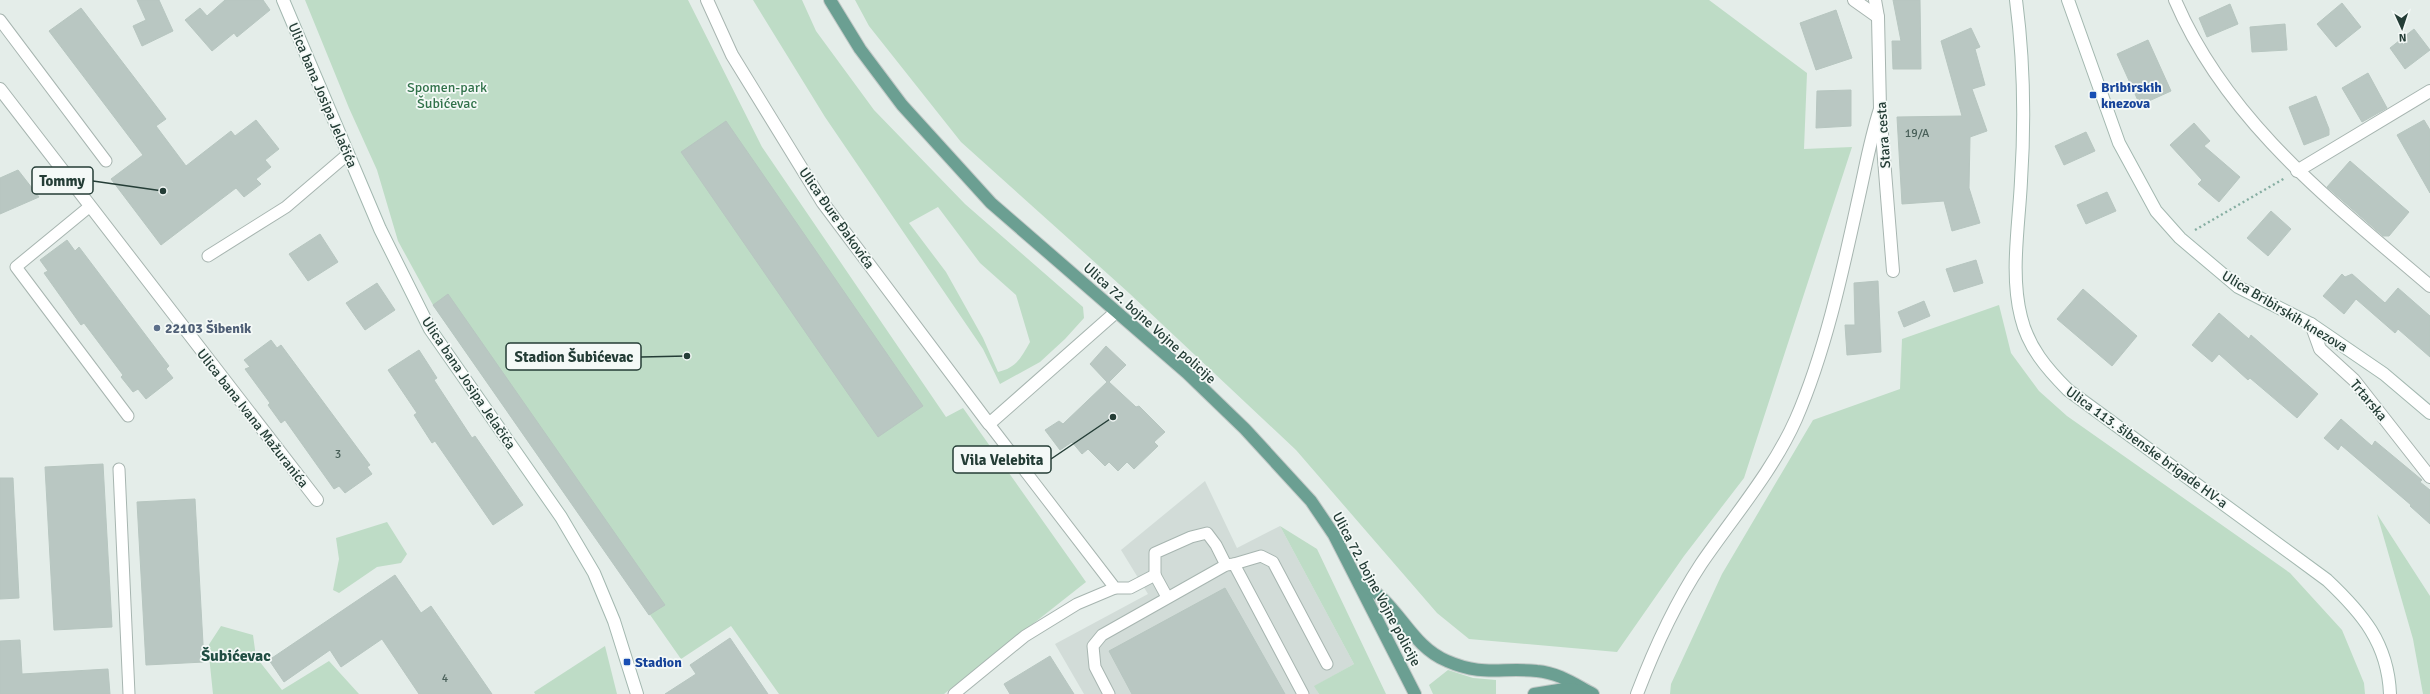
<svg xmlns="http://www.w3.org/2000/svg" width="2430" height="694" font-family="Signika,sans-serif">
	<rect width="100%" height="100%" fill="#e4ede9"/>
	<polygon fill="#d2dcd8" points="1205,481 1237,548 1280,526 1354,664 1315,686 1319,694 1084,694 1055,644 1148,594 1121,550"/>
	<g fill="#bedcc6" fill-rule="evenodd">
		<polygon points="305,0 688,0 762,147 946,417 963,408 1086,582 944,694 779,694 731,626 681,659 433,305 398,241 377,170 349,108"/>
		<path d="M753,0H802L816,31L874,110L965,204L1083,307L1084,318L1065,339L1040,362L1000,384L983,349L825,117ZM938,207L980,263L1016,295L1030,342C1021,358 1016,368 998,372L983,338L946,272L909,223Z"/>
		<polygon points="855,0 1709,0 1807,73 1804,149 1852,147 1744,478 1684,556 1617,652 1469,639 1437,613 1296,450 1129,293 961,142 869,26"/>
		<polygon points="1999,305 2011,353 2039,391 2067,416 2290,573 2342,630 2364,683 2365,694 1670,694 1671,684 1722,574 1813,420 1900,389 1902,339"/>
		<polygon points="2377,514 2430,596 2430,694 2423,694 2413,639"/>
		<polygon points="387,522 407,554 401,563 377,567 339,593 333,590 339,559 336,538"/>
		<polygon points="1280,526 1317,549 1386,694 1319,694 1314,686 1354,664"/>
		<polygon points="221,626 253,635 256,657 282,690 329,661 359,694 213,694 208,646"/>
		<polygon points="605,646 617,694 535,694 534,692"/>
		<polygon points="1448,670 1473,678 1496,680 1496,694 1433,694 1429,685"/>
	</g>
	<g fill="#b9c7c2" stroke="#b7c6c0">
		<polygon points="137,0 159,0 173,31 142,46 133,26 146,20"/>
		<polygon points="225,0 263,0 270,10 237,37 234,33 212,51 185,20 200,8 207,16"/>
		<polygon points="1893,0 1920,0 1921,69 1893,69 1892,41 1901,41"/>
		<polygon points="2342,3 2361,27 2336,47 2317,24"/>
		<polygon points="2230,4 2238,24 2207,37 2199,18"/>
		<polygon points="81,8 166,119 156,126 186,166 231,131 235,136 256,120 279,149 265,160 271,167 256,179 261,184 244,197 236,188 161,245 111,179 143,155 49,31"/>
		<polygon points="1836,10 1852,58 1816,70 1800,23"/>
		<polygon points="2285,24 2287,50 2252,52 2250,27"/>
		<polygon points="1971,28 1980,47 1975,49 1985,85 1972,89 1987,131 1970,137 1969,188 1980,223 1952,231 1944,201 1902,204 1897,117 1962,116 1941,41"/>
		<polygon points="2414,29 2430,50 2405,69 2390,48"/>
		<polygon points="2148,40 2171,91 2140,105 2117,54"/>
		<polygon points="2368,73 2387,108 2362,122 2342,88"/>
		<polygon points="1851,90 1851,126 1816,128 1817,91"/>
		<polygon points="2316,96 2329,129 2329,135 2304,145 2289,107"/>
		<polygon points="2424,120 2430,130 2430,193 2397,135"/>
		<polygon points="726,121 923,406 878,437 681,152"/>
		<polygon points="2194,123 2210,141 2204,146 2240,177 2219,202 2198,184 2202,180 2170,145"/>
		<polygon points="2086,132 2095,151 2064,165 2055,146"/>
		<polygon points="2350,161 2409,212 2389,236 2383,236 2327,187"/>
		<polygon points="18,170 39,197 0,214 0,178"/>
		<polygon points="2107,192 2116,211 2086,224 2077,205"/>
		<polygon points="2271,211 2291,229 2268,256 2247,238"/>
		<polygon points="320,234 338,262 308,281 289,254"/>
		<polygon points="67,240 75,251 79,247 169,366 166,369 173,378 146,399 138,389 133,392 121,377 123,375 84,323 81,325 44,273 48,271 40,260"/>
		<polygon points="1976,260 1983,283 1954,292 1946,269"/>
		<polygon points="2342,274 2345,277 2352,274 2385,303 2398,288 2430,316 2430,357 2398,329 2395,333 2356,299 2344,314 2323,296"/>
		<polygon points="1878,281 1881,352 1847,355 1845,325 1855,325 1854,283"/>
		<polygon points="377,283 395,310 365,330 346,303"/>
		<polygon points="2083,289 2137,336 2112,366 2057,319"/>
		<polygon points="448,294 665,605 649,615 433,305"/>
		<polygon points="1924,301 1930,316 1904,327 1898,312"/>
		<polygon points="2219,313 2249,339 2251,335 2318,394 2297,418 2250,378 2248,380 2219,354 2212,362 2192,345"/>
		<polygon points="271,340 277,348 281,345 370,465 367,467 372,474 345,493 339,486 334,489 285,420 281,423 268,405 270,403 245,369 250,367 244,360"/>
		<polygon points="1106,346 1126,365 1109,382 1136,407 1139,406 1165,432 1154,442 1158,446 1134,469 1127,462 1118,471 1109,462 1105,466 1088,449 1082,454 1072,442 1060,450 1045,430 1059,421 1063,424 1107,382 1090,364"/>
		<polygon points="419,350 437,378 434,380 472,438 475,436 523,505 493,525 435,441 432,443 414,415 417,413 388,370"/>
		<polygon points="2341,419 2372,446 2375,441 2422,480 2420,482 2430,490 2430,524 2410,506 2411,505 2341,445 2338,450 2324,438"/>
		<polygon points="103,464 112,627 54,630 45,467"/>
		<polygon points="0,478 13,478 19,598 0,599"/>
		<polygon points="195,499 204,662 146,665 137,502"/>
		<polygon points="395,575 421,613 431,606 492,694 419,694 382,639 341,667 330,650 284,682 269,660"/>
		<polygon points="1225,588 1285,694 1132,694 1109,651"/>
		<polygon points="730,638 768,694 665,694 696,674 690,665"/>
		<polygon points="20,640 22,674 108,669 110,694 0,694 0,641"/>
		<polygon points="1050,656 1074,694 1010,694 1004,684"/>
	</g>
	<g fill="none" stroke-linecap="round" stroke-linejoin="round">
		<g stroke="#a7b5b0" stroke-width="13">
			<g id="lane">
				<polyline points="0,20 106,161"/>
				<polyline points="89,207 16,267 128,416"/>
				<polyline points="208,256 286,207 348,154"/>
				<polyline points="989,424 1115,588 1130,588 1155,575 1167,597"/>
				<polyline points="119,469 129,694"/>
				<polyline points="1234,564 1261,556 1273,562 1327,664"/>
				<polyline points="1155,575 1155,553 1191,537 1207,533 1216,545 1226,565"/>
				<polyline points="954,694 1025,636 1077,604 1115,588"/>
				<polyline points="1109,694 1095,667 1093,646 1102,635 1226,565 1234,564 1303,694"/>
			</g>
		</g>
		<g stroke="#a7b5b0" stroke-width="14">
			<g id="street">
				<polyline points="707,0 732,55 823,203 989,424 1116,312"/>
				<polyline points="1854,0 1878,17"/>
				<polyline points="1875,0 1878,17 1880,109 1893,271"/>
				<path d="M2175,0C2227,122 2332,202 2430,286"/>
				<polyline points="0,89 317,500"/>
				<polyline points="2297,171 2430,91"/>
				<polyline points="2311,324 2320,349 2354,380 2430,477"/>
				<path d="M1637,694C1653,652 1676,602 1701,564C1733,517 1773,471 1796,419C1826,350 1843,269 1859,196C1866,165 1870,140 1880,109"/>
			</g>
		</g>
		<g stroke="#a3b8b0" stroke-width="14">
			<g id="secondary">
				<polyline points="283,0 380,229 430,329 561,517 594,573 614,621 637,694"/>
				<path d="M2016,0C2024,61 2025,120 2021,181C2019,225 2010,274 2021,317C2028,347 2047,369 2068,390L2327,580C2362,613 2388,643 2390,694"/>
				<polyline points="2068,0 2119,143 2156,211 2180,238 2238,287 2311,324 2384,374 2430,413"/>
			</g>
		</g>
		<g stroke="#c2c9c7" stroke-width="14">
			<g id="primary">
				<polyline points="830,0 860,49 902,105 991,203 1187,373 1245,429 1311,501 1334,535 1415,694"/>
				<path d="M1359,583C1397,598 1408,645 1447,661C1483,677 1502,667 1537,671C1559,673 1574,684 1593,694"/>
				<polyline points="1534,694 1565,689 1586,691"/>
			</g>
		</g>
		<polyline stroke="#86aea2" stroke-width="2.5" stroke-dasharray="2 3" stroke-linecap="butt" points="2195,230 2285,178"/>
		<use href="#lane" stroke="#fff" stroke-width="11"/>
		<use href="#street" stroke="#fff" stroke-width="12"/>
		<use href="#secondary" stroke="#fff" stroke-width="12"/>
		<use href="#primary" stroke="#6b9f92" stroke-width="12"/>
	</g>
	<g fill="#1a4fb4" stroke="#f4f9f7" stroke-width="1.5">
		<rect x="2089" y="91" width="8" height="8" rx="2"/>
		<rect x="623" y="658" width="8" height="8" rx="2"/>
	</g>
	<circle fill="#5c6f8a" stroke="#f4f9f7" stroke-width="1.5" cx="157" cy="328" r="4"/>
	<g text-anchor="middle" stroke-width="3.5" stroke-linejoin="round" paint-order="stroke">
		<g font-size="12" fill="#496059">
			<text x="1917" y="137">19/A</text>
			<text x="338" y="458">3</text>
			<text x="445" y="682">4</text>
		</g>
		<g font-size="14" fill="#31724a" stroke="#f4f9f7">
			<text x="447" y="92">Spomen-park<tspan x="447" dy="16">Šubićevac</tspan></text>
		</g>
		<g font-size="14" font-weight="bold" fill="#164399" stroke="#f4f9f7" text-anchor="start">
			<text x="2101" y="92">Bribirskih<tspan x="2101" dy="16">knezova</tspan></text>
			<text x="635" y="667">Stadion</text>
		</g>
		<g font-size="14" fill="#243d36" stroke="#f4f9f7">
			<text transform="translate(323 95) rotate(67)" y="5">Ulica bana Josipa Jelačića</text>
			<text transform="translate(1883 135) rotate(-94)" y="5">Stara cesta</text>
			<text transform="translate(837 218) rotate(55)" y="5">Ulica Đure Đakovića</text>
			<text transform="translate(2285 311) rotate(31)" y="5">Ulica Bribirskih knezova</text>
			<text transform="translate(1150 323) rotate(42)" y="5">Ulica 72. bojne Vojne policije</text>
			<text transform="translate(469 383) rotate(56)" y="5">Ulica bana Josipa Jelačića</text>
			<text transform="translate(2369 400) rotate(50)" y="5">Trtarska</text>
			<text transform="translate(253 418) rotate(52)" y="5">Ulica bana Ivana Mažuranića</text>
			<text transform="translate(2147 447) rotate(36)" y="5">Ulica 113. šibenske brigade HV-a</text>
			<text transform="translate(1377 589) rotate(62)" y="5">Ulica 72. bojne Vojne policije</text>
		</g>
		<g font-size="14" font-weight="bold" fill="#4e5e75" stroke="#f4f9f7" text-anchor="start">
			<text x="165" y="333">22103 Šibenik</text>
		</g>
		<g font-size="16" font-weight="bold" fill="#214e43" stroke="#f4f9f7">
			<text x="236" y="661">Šubićevac</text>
		</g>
	</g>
	<path fill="none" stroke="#243d36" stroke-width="1.5" d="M163 191L93 181M687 356L641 357M1113 417L1051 459"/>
	<g fill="#243d36" stroke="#f4f9f7" stroke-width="1.5">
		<circle cx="163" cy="191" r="4"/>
		<circle cx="687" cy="356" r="4"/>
		<circle cx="1113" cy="417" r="4"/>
	</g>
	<g fill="#f4f9f7" stroke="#243d36" stroke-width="1.5">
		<rect x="32" y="167" width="61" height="27" rx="4"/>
		<rect x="506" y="343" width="135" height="27" rx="4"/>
		<rect x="953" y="446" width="98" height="27" rx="4"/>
	</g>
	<g font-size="15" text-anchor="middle" font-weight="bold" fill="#243d36">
		<text x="62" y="186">Tommy</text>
		<text x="574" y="362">Stadion Šubićevac</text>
		<text x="1002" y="465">Vila Velebita</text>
	</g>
	<g transform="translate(2402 28) rotate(177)" stroke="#f4f9f7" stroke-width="3" paint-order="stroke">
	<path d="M0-3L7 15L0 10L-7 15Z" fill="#243d36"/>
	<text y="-6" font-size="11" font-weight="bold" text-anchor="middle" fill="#243d36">N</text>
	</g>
</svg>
